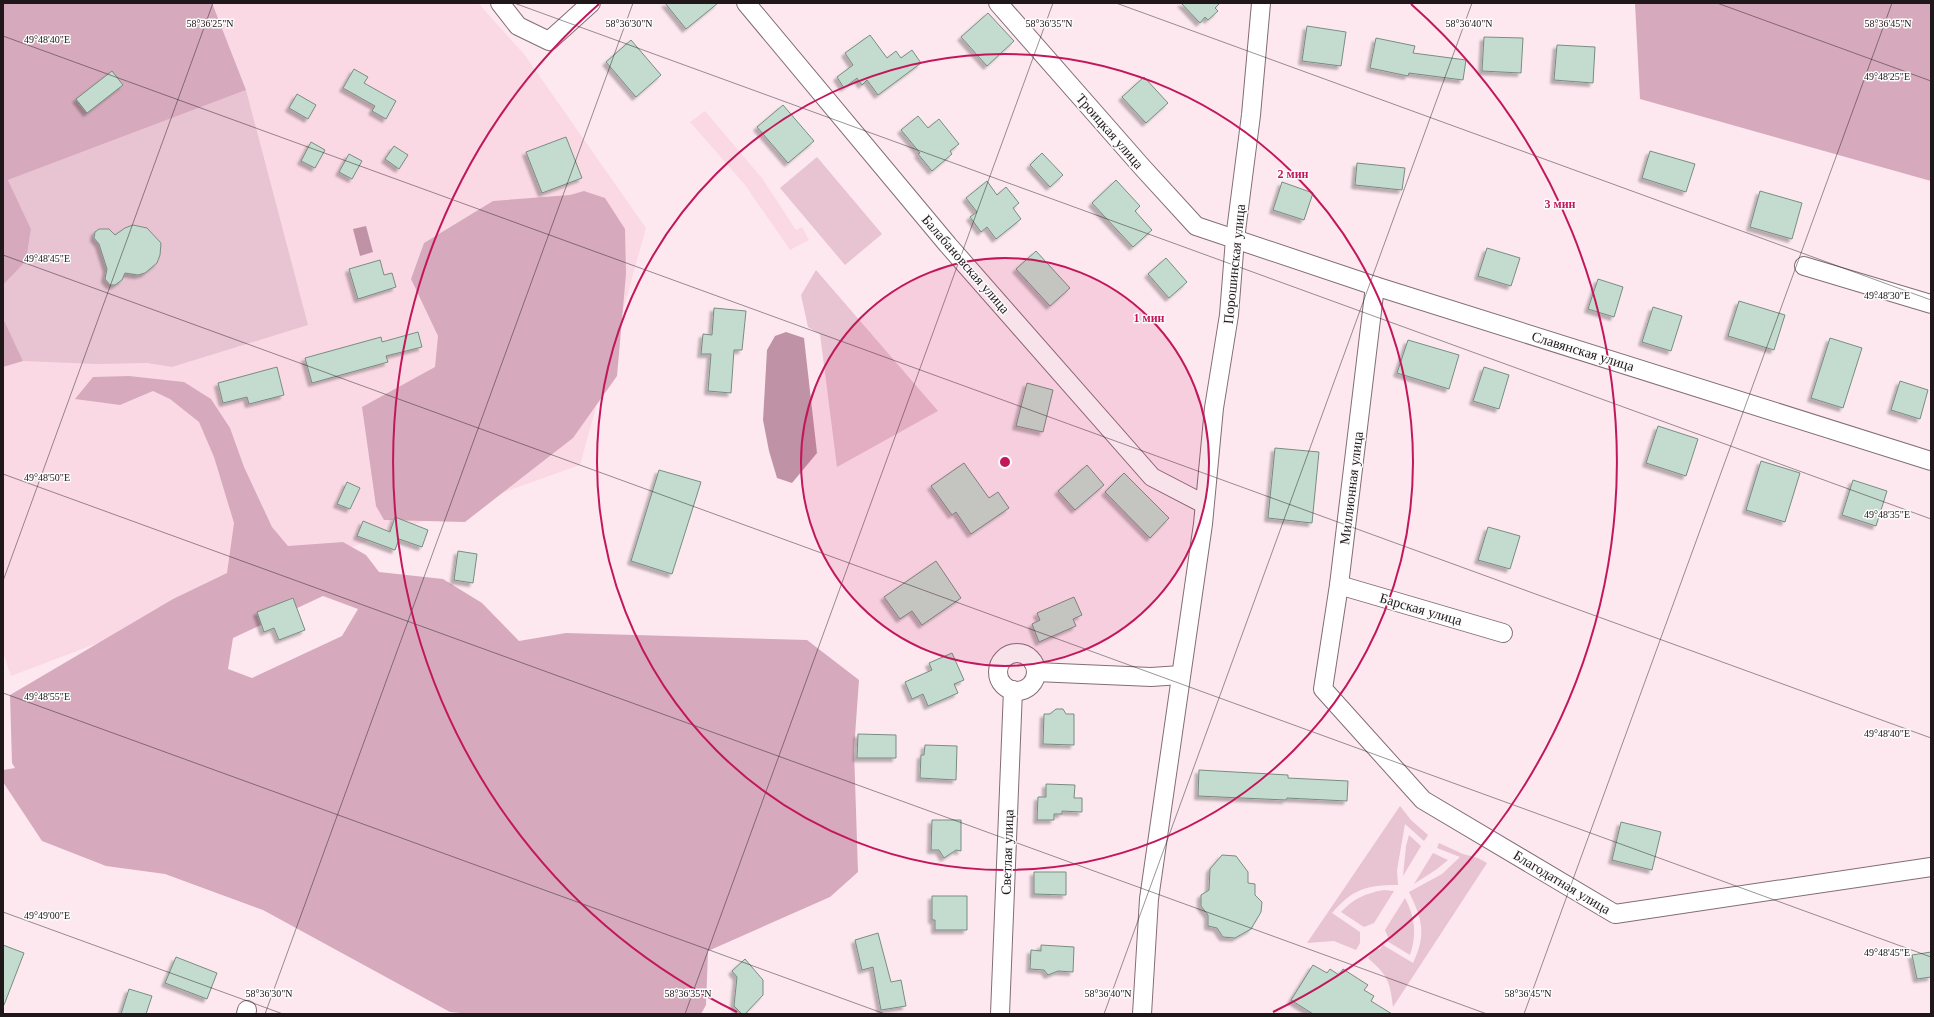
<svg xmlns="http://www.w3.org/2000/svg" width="1934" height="1017" font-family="Georgia,serif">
	<defs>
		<filter id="shadow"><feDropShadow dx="-3.5" dy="3.5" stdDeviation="1" flood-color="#0004"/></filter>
	</defs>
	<rect width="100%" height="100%" fill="#fde8f0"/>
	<g fill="#fad9e5">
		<polygon points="17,3 478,3 524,54 646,228 580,465 365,542 11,676 3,653 3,12"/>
		<polygon points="705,111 762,178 796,230 802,227 809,240 790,250 745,185 690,122"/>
	</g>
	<g fill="#e8c3d1">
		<polygon points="246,90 308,325 172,367 147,363 97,364 23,361 3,318 3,285 26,261 31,229 8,180"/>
		<polygon points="817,157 882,234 845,265 780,188"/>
		<polygon points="816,270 938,411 837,467 820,334 808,327 801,295"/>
		<path d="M1400,806L1411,820L1428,835L1424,841L1405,824L1397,870L1398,885C1366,885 1353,889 1332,913L1360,932V943L1356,950L1334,941L1307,943Z"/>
		<polygon points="1409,835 1421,846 1403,876 1406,846"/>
		<path d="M1439,843L1463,854L1478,858L1487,863L1393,1007C1390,981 1388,976 1368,958L1373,950L1380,949L1383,945L1413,963C1427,934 1422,919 1409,892L1442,874L1460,857L1437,848Z"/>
		<polygon points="1433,853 1448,860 1437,869 1414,884"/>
		<path d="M1384,890L1394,891L1374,923L1364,927L1341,912C1353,899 1366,893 1384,890Z"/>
		<path d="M1405,898C1415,917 1417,934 1410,955L1387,941L1388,937L1385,930Z"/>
	</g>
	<g fill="#d6aabc" fill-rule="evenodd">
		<polygon points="3,3 212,3 246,90 8,180 31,229 26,261 3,285"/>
		<polygon points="1635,3 1931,3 1931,181 1640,99"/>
		<polygon points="584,191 605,198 625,229 626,274 617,376 573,438 465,522 384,520 376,506 362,407 435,367 438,336 411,279 424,243 493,201 570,195"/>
		<polygon points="3,318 23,361 3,367"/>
		<path d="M129,376L184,382L211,399L230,428L244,467L272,527L288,546L343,542L366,555L379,572L443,579L482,603L519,641L566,633L807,640L859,680L854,750L858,872L830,897L708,951L706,1005L701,1014H472L450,1012L263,910L165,874L106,866L42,841L3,782V770L15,768L12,763L10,695L173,599L227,573L234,523L214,457L199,422L170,399L153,391L120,405L75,399L93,377ZM323,596L358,609L342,636L252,678L228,669L233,638Z"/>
	</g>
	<g fill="#bf93a5">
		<polygon points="366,226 373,252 360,256 353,229"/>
		<polygon points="786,332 804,338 817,453 792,483 777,478 769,451 763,420 767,350 775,336"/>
	</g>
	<g fill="#c4dccf" stroke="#788d81" filter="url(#shadow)">
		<polygon points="665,3 718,3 686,29"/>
		<polygon points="1181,3 1220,3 1215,8 1218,11 1208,20 1205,17 1200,23"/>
		<polygon points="988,13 1014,41 987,66 961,37"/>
		<polygon points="1307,26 1346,32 1341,66 1302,61"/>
		<polygon points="870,35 887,58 896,51 901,58 912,50 921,63 878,95 867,80 862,85 857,78 844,88 837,77 853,65 845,53"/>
		<polygon points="1484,37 1523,38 1521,73 1482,71"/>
		<polygon points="1376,38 1415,46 1413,53 1466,60 1463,80 1409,73 1408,76 1370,68"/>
		<polygon points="631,40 661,75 636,97 606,62"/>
		<polygon points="1557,45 1595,47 1593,83 1554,80"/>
		<polygon points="354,69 368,77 364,83 396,101 386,119 372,111 375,106 343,88"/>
		<polygon points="112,71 123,85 87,113 76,99"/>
		<polygon points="1144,77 1168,103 1146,123 1122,97"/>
		<polygon points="297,94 316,105 308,119 289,108"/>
		<polygon points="783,105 814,141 788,163 757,127"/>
		<polygon points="918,116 928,128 939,119 959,144 950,151 952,154 932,171 918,154 920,153 901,130"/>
		<polygon points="566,137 582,178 542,193 526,152"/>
		<polygon points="311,142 325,150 315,168 301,161"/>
		<polygon points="394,146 408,155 399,169 385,159"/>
		<polygon points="1650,151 1695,164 1686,192 1642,178"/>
		<polygon points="1042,153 1063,175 1050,187 1030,165"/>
		<polygon points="349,154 362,161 352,179 339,172"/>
		<polygon points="1357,163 1405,168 1402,190 1355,185"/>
		<polygon points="1116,180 1140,206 1135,211 1152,230 1133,247 1092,203"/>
		<polygon points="987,181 997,195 1006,187 1019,203 1013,208 1021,219 996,239 987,227 981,232 970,217 977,212 966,198"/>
		<polygon points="1282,182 1313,193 1304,220 1273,210"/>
		<polygon points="1760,191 1802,203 1792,239 1750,227"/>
		<polygon points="133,225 147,228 161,243 160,255 157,263 145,273 138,275 125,273 122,280 115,285 110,285 105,279 107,269 99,244 94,238 95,232 99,229 109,229 115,235 125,228"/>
		<polygon points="1487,248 1520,258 1511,286 1478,276"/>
		<polygon points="1036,251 1070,288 1050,306 1016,269"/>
		<polygon points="1166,258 1187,282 1169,298 1148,274"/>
		<polygon points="380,260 384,275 392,273 396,287 358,299 349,269"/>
		<polygon points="1598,279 1623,287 1614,317 1588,309"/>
		<polygon points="1739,301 1785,315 1774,350 1728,336"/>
		<polygon points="1653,307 1682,316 1671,351 1642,342"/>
		<polygon points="714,308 746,311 742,350 734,350 731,393 708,391 711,354 701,354 703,334 712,335"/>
		<polygon points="418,332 422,347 386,356 388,362 312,383 305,358 381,337 382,342"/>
		<polygon points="1830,338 1862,348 1843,408 1811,398"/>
		<polygon points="1408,340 1459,355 1449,389 1397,373"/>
		<polygon points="277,367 284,395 249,404 247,397 223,403 218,383"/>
		<polygon points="1484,367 1509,375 1499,409 1473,401"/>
		<polygon points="1900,381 1928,390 1920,419 1891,410"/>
		<polygon points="1027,383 1053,390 1043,432 1016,426"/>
		<polygon points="1658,426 1698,439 1686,476 1646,463"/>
		<polygon points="1275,448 1319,452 1312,523 1268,518"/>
		<polygon points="1761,461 1800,473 1785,522 1746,510"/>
		<polygon points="964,463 989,498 998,492 1009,508 971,534 956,512 952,515 931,486"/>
		<polygon points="1087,465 1104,485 1075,510 1058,491"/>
		<polygon points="659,470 701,482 672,574 631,561"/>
		<polygon points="1124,473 1169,518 1150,538 1105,492"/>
		<polygon points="1853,480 1887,491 1876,526 1842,515"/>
		<polygon points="347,482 360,488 350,509 337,504"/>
		<polygon points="395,517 428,530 422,547 399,539 395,550 357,536 363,521 390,532"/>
		<polygon points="1488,527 1520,536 1510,569 1478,560"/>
		<polygon points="458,551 477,554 473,583 454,580"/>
		<polygon points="936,561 961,598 922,625 912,611 900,619 884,597"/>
		<polygon points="1074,597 1082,615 1073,619 1076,626 1039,642 1032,624 1040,620 1037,613"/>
		<polygon points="293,598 305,630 279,640 274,628 264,632 257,612"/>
		<polygon points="952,653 964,680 954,684 958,693 928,706 923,694 912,699 905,682 932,670 929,663"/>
		<polygon points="1056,709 1063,709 1066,714 1074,714 1074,745 1043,744 1044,714 1050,714"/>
		<polygon points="858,734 896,735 896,758 857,758"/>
		<polygon points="925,745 957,746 956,780 920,778 921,755 924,755"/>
		<polygon points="1199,770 1288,775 1288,778 1348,781 1347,801 1287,798 1286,800 1198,796"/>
		<polygon points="1046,784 1075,785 1074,798 1082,798 1082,812 1062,811 1062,814 1054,814 1054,820 1037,820 1038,797 1046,797"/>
		<polygon points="932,820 961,820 961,851 956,850 944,858 939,850 931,850"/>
		<polygon points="1621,822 1661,832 1652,870 1612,860"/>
		<polygon points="1222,855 1236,856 1248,872 1248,883 1255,884 1255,895 1262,902 1261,912 1251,929 1235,938 1223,937 1217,928 1208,926 1208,915 1201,906 1201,895 1209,890 1210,869"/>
		<polygon points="1034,872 1066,872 1066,895 1034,894"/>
		<polygon points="932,896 967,896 967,930 935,930 935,920 932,920"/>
		<polygon points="878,933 891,982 901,980 906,1006 881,1010 873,967 862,970 855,940"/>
		<polygon points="3,945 24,953 4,1005 3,1005"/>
		<polygon points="1041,945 1074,947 1073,972 1058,971 1048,975 1044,970 1030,969 1031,950 1041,951"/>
		<polygon points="1931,952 1931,977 1917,979 1912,955"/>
		<polygon points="176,957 217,973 207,999 165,983"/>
		<polygon points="745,959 763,980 763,995 745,1014 742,1014 734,1006 737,977 732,971"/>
		<polygon points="1313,965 1327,973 1330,969 1339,975 1343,969 1368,985 1364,990 1374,996 1371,1001 1392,1014 1313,1014 1291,1000"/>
		<polygon points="129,989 152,996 146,1014 121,1014"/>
	</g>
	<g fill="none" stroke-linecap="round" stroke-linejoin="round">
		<g stroke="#836d76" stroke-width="20">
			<g id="minor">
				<polyline points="500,3 518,26 549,41 591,3"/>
				<polyline points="746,3 948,245 1152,477 1204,504"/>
				<polyline points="998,3 1142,167 1196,226 1375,286 1931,461"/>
				<polyline points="1804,266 1931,304"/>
				<polyline points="1375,286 1339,585 1323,689 1423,800 1615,914 1931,867"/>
				<polyline points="1339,585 1503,633"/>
				<circle cx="1017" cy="672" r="19"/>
				<polyline points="1036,672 1151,677 1181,675"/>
				<polyline points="246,1014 247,1010"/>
				<polyline points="1000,1014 1013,690"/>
				<polyline points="1142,1014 1149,899 1203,524 1214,408 1229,315 1235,239 1251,115 1261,3"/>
			</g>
		</g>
		<use href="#minor" stroke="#fff" stroke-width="18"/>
	</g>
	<path fill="none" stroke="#1f171a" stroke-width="1" stroke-opacity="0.45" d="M514,3L1931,519M1116,3L1931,300M1717,3L1931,81M3,36L1931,738M3,255L1931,957M3,474L1487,1014M3,581L213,3M3,693L885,1014M3,912L283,1014M265,1014L633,3M685,1014L1053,3M1104,1014L1472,3M1524,1014L1892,3"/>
	<circle cx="1005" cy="462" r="204" fill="#c2185b" fill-opacity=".12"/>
	<g fill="none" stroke="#c2185b" stroke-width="2">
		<circle cx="1005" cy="462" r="204"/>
		<circle cx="1005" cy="462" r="408"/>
		<path d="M737 1012A612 612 0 0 1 599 4M1411 4A612 612 0 0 1 1273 1012"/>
	</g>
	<g text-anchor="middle" stroke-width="3" stroke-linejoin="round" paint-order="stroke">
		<g font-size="14" fill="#1f171a" stroke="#fcfcfc">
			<text transform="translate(1110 131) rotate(49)" y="5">Троицкая улица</text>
			<text transform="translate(966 264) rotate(49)" y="5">Балабановская улица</text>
			<text transform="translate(1234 264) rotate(-84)" y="5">Порошинская улица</text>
			<text transform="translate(1583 351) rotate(17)" y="5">Славянская улица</text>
			<text transform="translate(1351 488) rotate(-83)" y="5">Миллионная улица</text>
			<text transform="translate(1421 609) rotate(16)" y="5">Барская улица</text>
			<text transform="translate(1007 852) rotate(-88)" y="5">Светлая улица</text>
			<text transform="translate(1562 882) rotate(31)" y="5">Благодатная улица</text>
		</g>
	</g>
	<g font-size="10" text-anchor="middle" fill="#1f171a" stroke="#fcfcfc" stroke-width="3" stroke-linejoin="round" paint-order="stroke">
		<text x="629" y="27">58°36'30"N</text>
		<text x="1049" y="27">58°36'35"N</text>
		<text x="1469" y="27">58°36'40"N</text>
		<text x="1888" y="27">58°36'45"N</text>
		<text x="210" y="27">58°36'25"N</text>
		<text x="47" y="43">49°48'40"E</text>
		<text x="1887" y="80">49°48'25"E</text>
		<text x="47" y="262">49°48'45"E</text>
		<text x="1887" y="299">49°48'30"E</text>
		<text x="47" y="481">49°48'50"E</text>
		<text x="1887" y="518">49°48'35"E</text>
		<text x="47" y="700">49°48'55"E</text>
		<text x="1887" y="737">49°48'40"E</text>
		<text x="47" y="919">49°49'00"E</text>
		<text x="1887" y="956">49°48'45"E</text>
		<text x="269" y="997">58°36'30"N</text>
		<text x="688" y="997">58°36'35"N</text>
		<text x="1108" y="997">58°36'40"N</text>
		<text x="1528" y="997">58°36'45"N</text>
	</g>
	<circle cx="1005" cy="462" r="6" fill="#c2185b" stroke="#fcfcfc" stroke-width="2"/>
	<g font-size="12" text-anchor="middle" font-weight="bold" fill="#c2185b" stroke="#fcfcfc" stroke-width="3" stroke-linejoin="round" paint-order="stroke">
		<text x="1293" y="178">2 мин</text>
		<text x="1560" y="208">3 мин</text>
		<text x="1149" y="322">1 мин</text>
	</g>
	<rect width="1934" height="1017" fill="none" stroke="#1f171a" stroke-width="8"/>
</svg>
